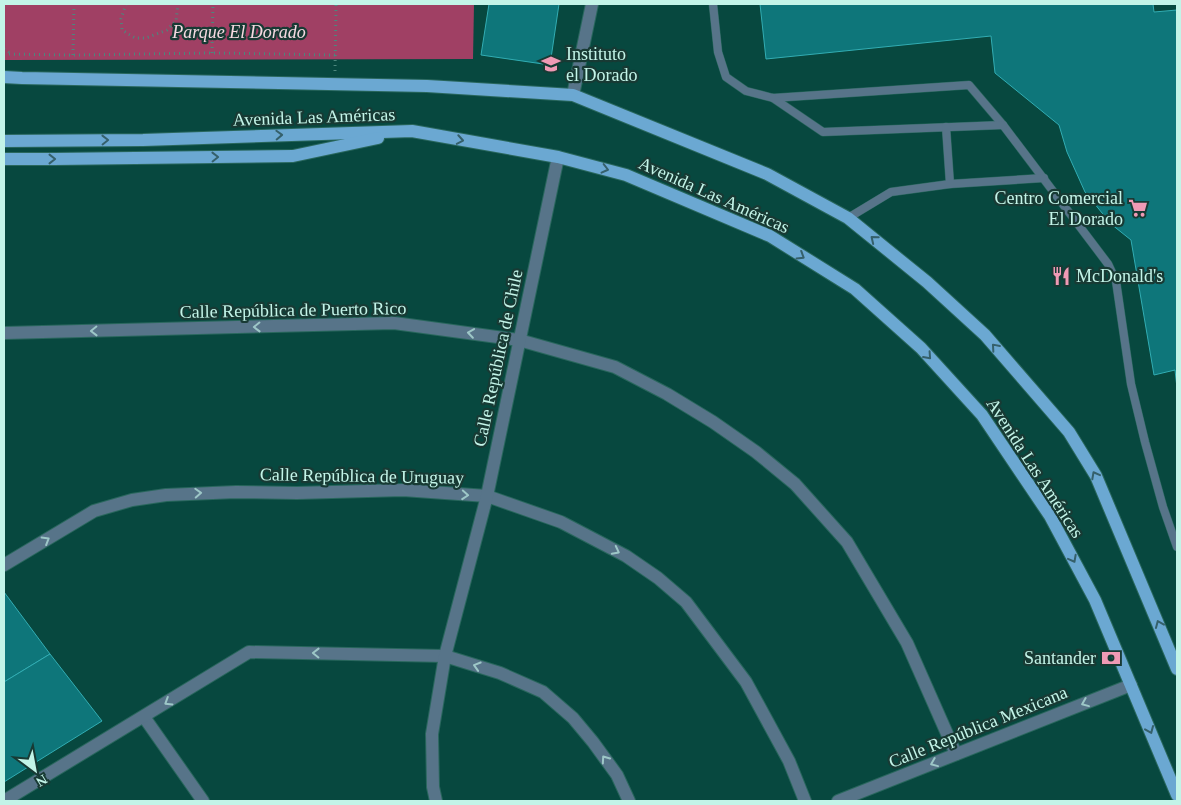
<svg xmlns="http://www.w3.org/2000/svg" width="1181" height="805" font-family="'Times New Roman',serif">
	<rect width="100%" height="100%" fill="#07483f"/>
	<polygon fill="#a04064" points="4,4 474,4 473,59 4,60"/>
	<g fill="#0e767a" stroke="#32adb3">
		<polygon points="489,4 559,4 550,65 481,55"/>
		<polygon points="760,4 1153,4 1154,12 1177,10 1177,388 1175,370 1154,375 1131,240 1111,224 1085,192 1067,152 1059,125 995,73 991,36 766,59"/>
		<polygon points="4,592 50,654 4,682"/>
		<polygon points="50,654 102,721 4,782 4,682"/>
	</g>
	<g fill="none" stroke-linecap="round" stroke-linejoin="round">
		<g stroke="#29675d" stroke-width="9">
			<g id="lane">
				<polyline points="713,4 718,52 726,77 746,91 773,98 969,85 1003,125 1108,264 1116,281 1131,384 1145,442 1163,507 1177,547"/>
				<polyline points="773,98 823,132 1003,125"/>
				<polyline points="946,127 950,184"/>
				<polyline points="848,218 891,192 950,184 1044,178"/>
			</g>
		</g>
		<g stroke="#29675d" stroke-width="14">
			<g id="street">
				<polyline points="573,95 592,4"/>
				<polyline points="4,333 394,323 519,340 615,367 667,394 713,422 756,452 795,484 847,542 907,643 956,754"/>
				<polyline points="4,565 94,511 132,500 166,495 236,492 297,493 403,490 487,496 561,522 626,556 658,578 686,602 746,682 789,761 805,801"/>
				<polyline points="144,717 203,801"/>
				<polyline points="4,801 249,652 445,656 500,673 543,692 573,718 593,742 617,775 629,801"/>
				<polyline points="436,801 433,787 432,734 445,656 487,496 558,157"/>
				<polyline points="838,801 1131,685"/>
			</g>
		</g>
		<g stroke="#29675d" stroke-width="14">
			<g id="primary">
				<polyline points="4,77 22,78 427,86 573,95 767,174 848,218 927,282 985,335 1069,432 1096,476 1177,669"/>
				<polyline points="4,141 143,140 412,131 558,157 626,175 770,236 855,289 921,348 982,415 1050,516 1095,600 1177,795"/>
				<polyline points="4,159 54,159 293,156 378,138"/>
			</g>
		</g>
		<g stroke="#4c877d" stroke-width="3" stroke-dasharray="1 4" stroke-linecap="butt">
			<polyline points="126,4 121,19 122,30 135,38 146,38 167,30 176,21 178,4"/>
			<polyline points="4,49 12,54"/>
			<polyline points="212,53 213,4"/>
			<polyline points="4,54 73,55 212,53 335,55"/>
			<polyline points="73,55 74,4"/>
			<polyline points="335,71 336,4"/>
		</g>
		<use href="#lane" stroke="#577489" stroke-width="8"/>
		<use href="#street" stroke="#577489" stroke-width="12"/>
		<use href="#primary" stroke="#6ba8d2" stroke-width="12"/>
	</g>
	<defs><path id="oneway-chevron" d="M-2-3.5L2.5 0L-2 3.5" fill="none" stroke-width="1.6" stroke-linecap="round" stroke-linejoin="round" transform="scale(1.25)"/></defs>
	<g stroke="#35606b">
		<use href="#oneway-chevron" transform="translate(279 135) rotate(-2)"/>
		<use href="#oneway-chevron" transform="translate(105 140) rotate(-1)"/>
		<use href="#oneway-chevron" transform="translate(460 140) rotate(10)"/>
		<use href="#oneway-chevron" transform="translate(215 157) rotate(-1)"/>
		<use href="#oneway-chevron" transform="translate(52 159)"/>
		<use href="#oneway-chevron" transform="translate(605 169) rotate(14)"/>
		<use href="#oneway-chevron" transform="translate(874 239) rotate(-141)"/>
		<use href="#oneway-chevron" transform="translate(801 256) rotate(32)"/>
		<use href="#oneway-chevron" transform="translate(995 347) rotate(-131)"/>
		<use href="#oneway-chevron" transform="translate(928 356) rotate(48)"/>
		<use href="#oneway-chevron" transform="translate(1095 475) rotate(-118)"/>
		<use href="#oneway-chevron" transform="translate(1073 559) rotate(62)"/>
		<use href="#oneway-chevron" transform="translate(1159 624) rotate(-113)"/>
		<use href="#oneway-chevron" transform="translate(1150 730) rotate(67)"/>
	</g>
	<g stroke="#9dc7c7">
		<use href="#oneway-chevron" transform="translate(257 327) rotate(179)"/>
		<use href="#oneway-chevron" transform="translate(94 331) rotate(179)"/>
		<use href="#oneway-chevron" transform="translate(471 333) rotate(-172)"/>
		<use href="#oneway-chevron" transform="translate(198 493) rotate(-3)"/>
		<use href="#oneway-chevron" transform="translate(465 495) rotate(4)"/>
		<use href="#oneway-chevron" transform="translate(46 540) rotate(-31)"/>
		<use href="#oneway-chevron" transform="translate(616 551) rotate(27)"/>
		<use href="#oneway-chevron" transform="translate(316 653) rotate(-179)"/>
		<use href="#oneway-chevron" transform="translate(477 666) rotate(-163)"/>
		<use href="#oneway-chevron" transform="translate(168 702) rotate(148)"/>
		<use href="#oneway-chevron" transform="translate(1085 703) rotate(158)"/>
		<use href="#oneway-chevron" transform="translate(605 759) rotate(-125)"/>
		<use href="#oneway-chevron" transform="translate(934 763) rotate(158)"/>
	</g>
	<defs>
		<g id="university-bare" transform="scale(1.5)"><path d="M0-5L7-2L0 1L-7-2ZM-4 1L0 2.5L4 1V4Q0 6-4 4Z" fill="#f09ab5" stroke="#183a34" stroke-width="2.5" paint-order="stroke"/></g>
		<g id="supermarket-bare" transform="scale(1.5)"><path d="M-6-5.5h2.5l.6 2H6L4.5 2H-2.5L-4.4-4H-6ZM-1.5 3.2a1.3 1.3 0 1 0 .1 0ZM3 3.2a1.3 1.3 0 1 0 .1 0Z" fill="#f09ab5" stroke="#183a34" stroke-width="2.5" paint-order="stroke"/></g>
		<g id="restaurant-bare" transform="scale(1.5)"><path d="M-5-6h1v4h1v-4h1v4h1v-4h1v5L-1.5 .5V6h-2V.5L-5-1ZM5-6V6H3V1.5H1.5Q1.5-4 5-6Z" fill="#f09ab5" stroke="#183a34" stroke-width="2.5" paint-order="stroke"/></g>
		<g id="bank-bare" transform="scale(1.5)"><path d="M-6-4H6V4H-6ZM0-2.3a2.3 2.3 0 1 0 0 4.6a2.3 2.3 0 1 0 0-4.6Z" fill="#f09ab5" stroke="#183a34" stroke-width="2.5" paint-order="stroke"/></g>
	</defs>
	<g fill-rule="evenodd">
		<use href="#university-bare" x="551" y="64"/>
		<use href="#supermarket-bare" x="1138" y="208"/>
		<use href="#restaurant-bare" x="1061" y="276"/>
		<use href="#bank-bare" x="1111" y="658"/>
	</g>
	<g text-anchor="middle" stroke-width="4.5" stroke-linejoin="round" paint-order="stroke">
		<g font-size="18" font-style="italic" fill="#f6d9e1" stroke="#183a34">
			<text x="239" y="38">Parque El Dorado</text>
		</g>
		<g font-size="18" fill="#c3f4e8" stroke="#183a34" text-anchor="start">
			<text x="566" y="60">Instituto<tspan x="566" dy="21">el Dorado</tspan></text>
			<text x="1123" y="204" text-anchor="end">Centro Comercial<tspan x="1123" dy="21">El Dorado</tspan></text>
			<text x="1076" y="282">McDonald's</text>
			<text x="1096" y="664" text-anchor="end">Santander</text>
		</g>
		<g font-size="18" fill="#c3f4e8" stroke="#183a34">
			<text transform="translate(314 117) rotate(-2)" y="6">Avenida Las Américas</text>
			<text transform="translate(714 195) rotate(24)" y="6">Avenida Las Américas</text>
			<text transform="translate(293 310) rotate(-1)" y="6">Calle República de Puerto Rico</text>
			<text transform="translate(498 358) rotate(-78)" y="6">Calle República de Chile</text>
			<text transform="translate(1035 468) rotate(57)" y="6">Avenida Las Américas</text>
			<text transform="translate(362 476) rotate(1)" y="6">Calle República de Uruguay</text>
			<text transform="translate(978 727) rotate(-22)" y="6">Calle República Mexicana</text>
		</g>
	</g>
	<rect width="1181" height="805" fill="none" stroke="#c3f4e8" stroke-width="10"/>
	<g transform="translate(35 770) rotate(148)" stroke="#183a34" stroke-width="4" paint-order="stroke">
	<path d="M0-4L9 19L0 12L-9 19Z" fill="#c3f4e8"/>
	<text y="-8" font-size="14" font-weight="bold" text-anchor="middle" fill="#c3f4e8">N</text>
	</g>
</svg>
